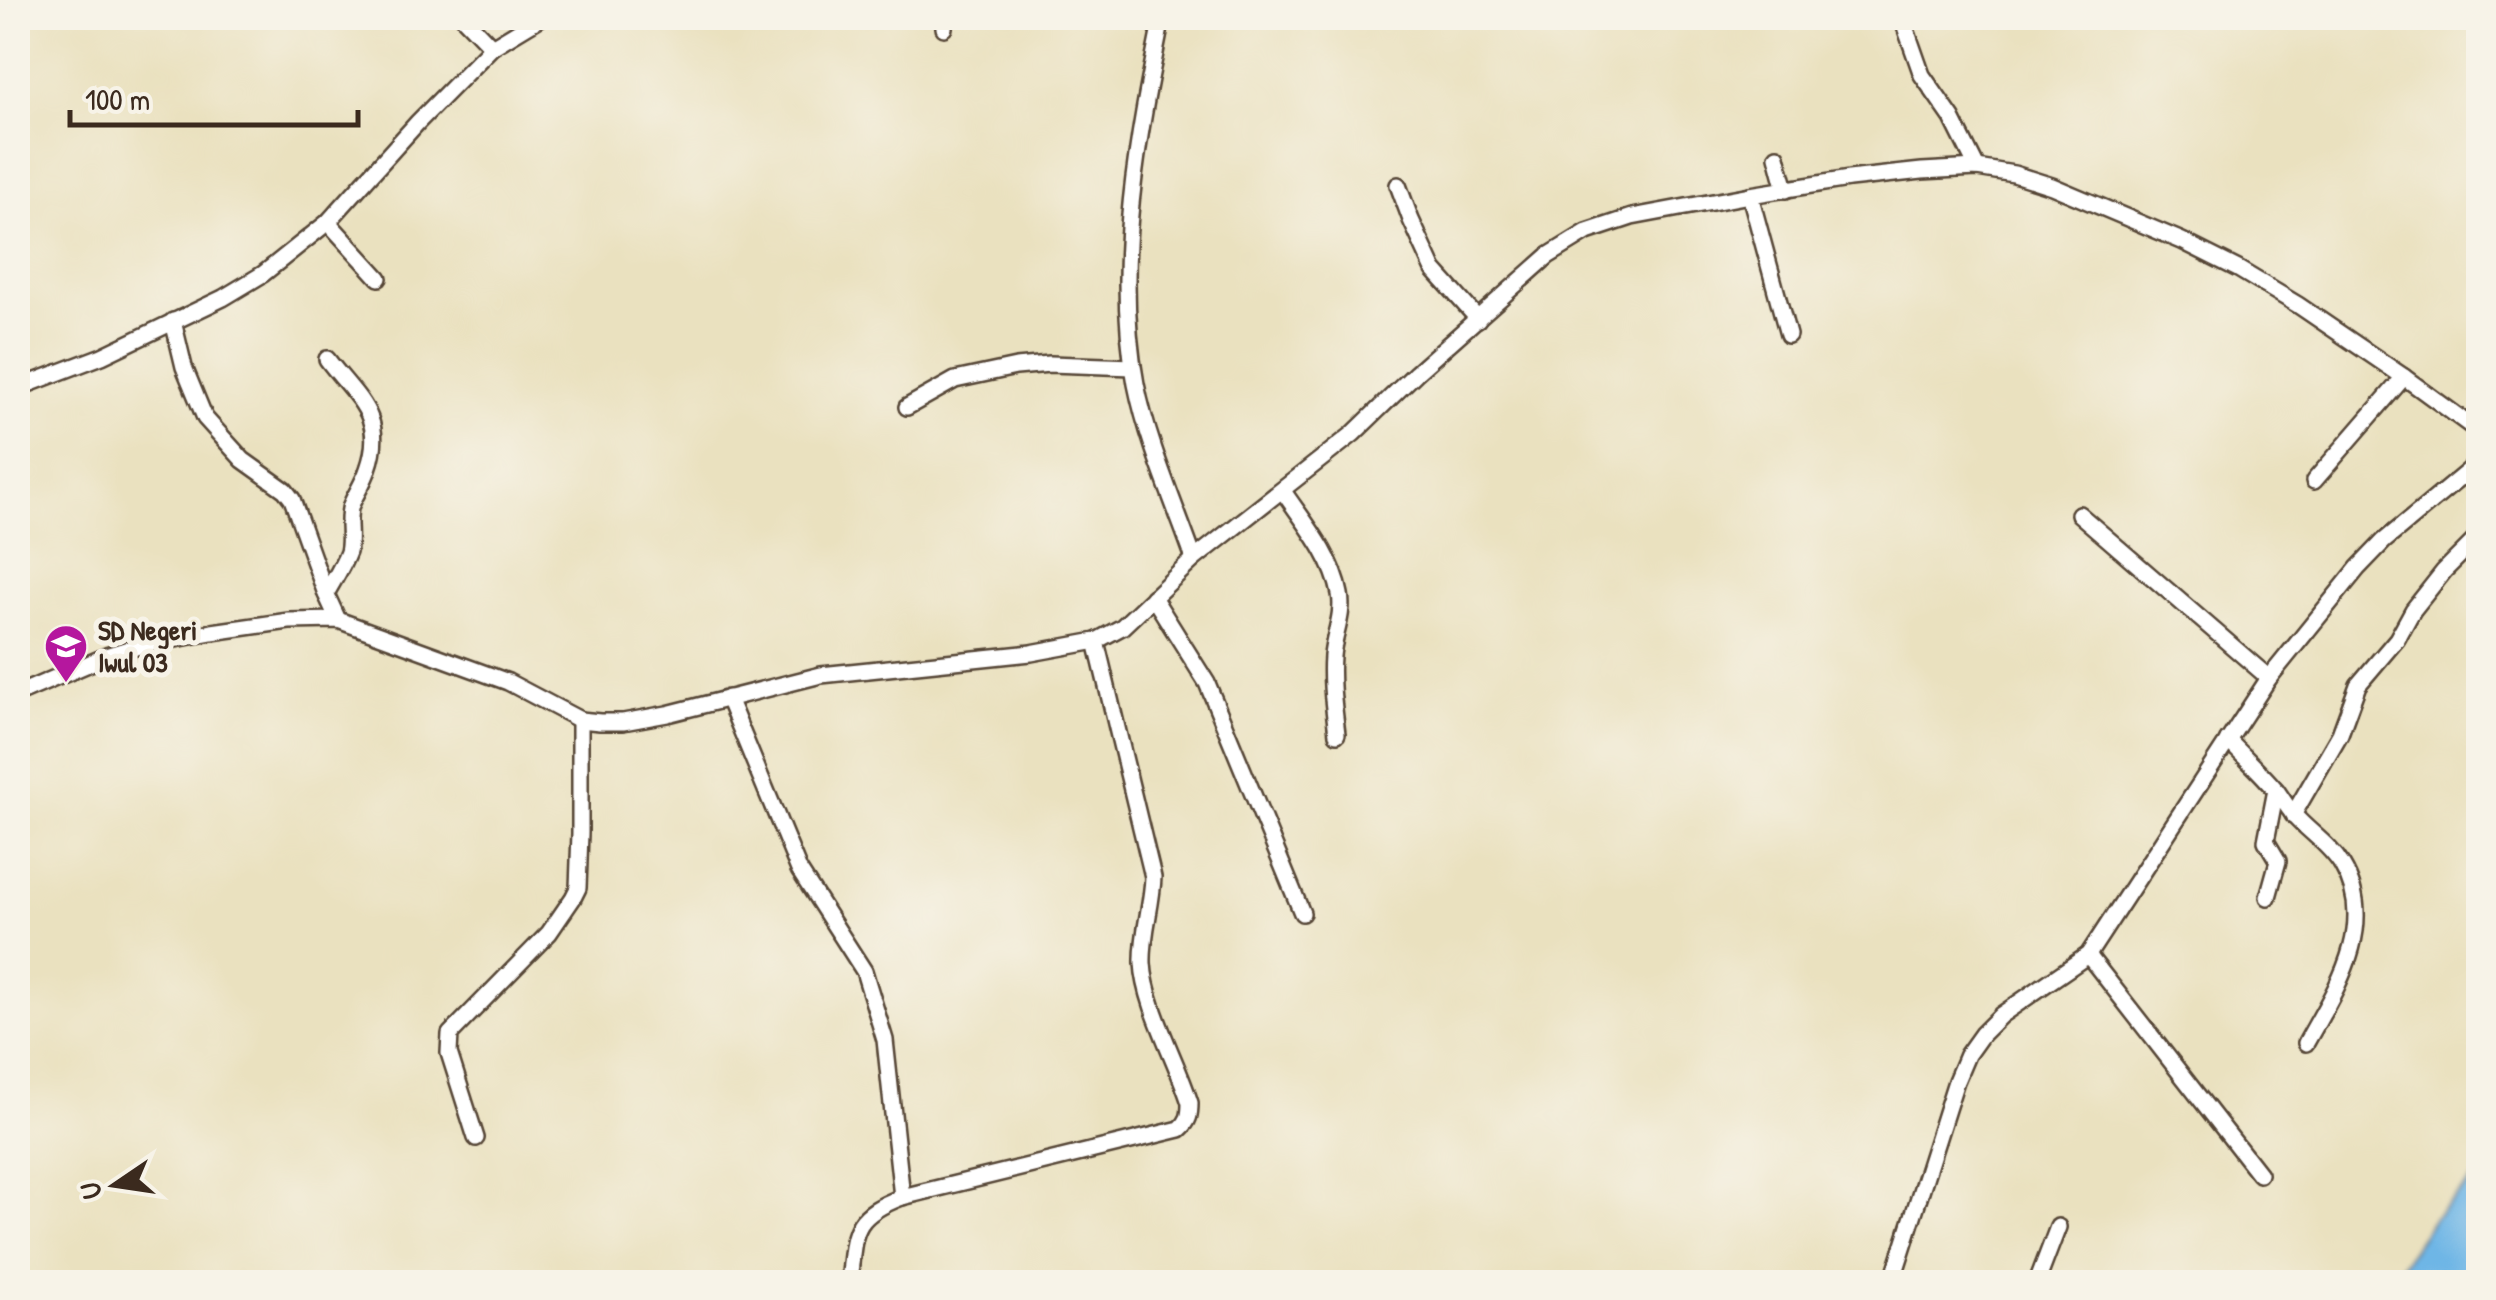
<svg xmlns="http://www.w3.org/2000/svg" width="2496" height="1300" font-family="'Patrick Hand',sans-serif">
	<rect width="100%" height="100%" fill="#f7f3e8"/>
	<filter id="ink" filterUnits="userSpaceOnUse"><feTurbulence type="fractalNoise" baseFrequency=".01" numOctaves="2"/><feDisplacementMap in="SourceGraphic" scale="20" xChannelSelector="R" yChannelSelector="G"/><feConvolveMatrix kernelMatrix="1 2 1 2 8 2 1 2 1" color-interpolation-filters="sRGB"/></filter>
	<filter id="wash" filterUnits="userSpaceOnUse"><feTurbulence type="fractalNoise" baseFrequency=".0048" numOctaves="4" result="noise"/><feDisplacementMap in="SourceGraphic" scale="40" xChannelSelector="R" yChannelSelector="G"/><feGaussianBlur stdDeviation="2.25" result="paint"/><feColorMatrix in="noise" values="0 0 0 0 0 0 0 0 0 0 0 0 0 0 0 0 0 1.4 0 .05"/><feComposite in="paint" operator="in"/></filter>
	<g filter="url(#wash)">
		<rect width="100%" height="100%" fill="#eae1bf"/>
		<polygon fill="#6eb6e6" stroke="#547082" stroke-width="2.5" points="2478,1175 2478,1282 2390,1282 2433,1219"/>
	</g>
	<g filter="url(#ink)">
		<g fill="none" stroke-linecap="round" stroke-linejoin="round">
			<g stroke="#554536" stroke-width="20">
				<g id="street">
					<polyline points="464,18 492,47"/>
					<polyline points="944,18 944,28"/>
					<path d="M1162,18C1138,137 1113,263 1136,384C1148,444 1174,502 1194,559"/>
					<polyline points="1902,18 1922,75 1952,118 1977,168"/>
					<polyline points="1777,156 1786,190"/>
					<polyline points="1398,185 1411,220 1434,270 1478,319"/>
					<polyline points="1750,195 1788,335"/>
					<polyline points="328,222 379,278"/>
					<polyline points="173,321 184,367 205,418 243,460 285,490 292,499 326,594 338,620"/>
					<polyline points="18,388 102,356 223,298 263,274 328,222 418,122 492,47 540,18"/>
					<polyline points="907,407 955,380 1016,367 1050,364 1133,367"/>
					<polyline points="2314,481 2404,377"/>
					<path d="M1283,491C1304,522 1333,556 1340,594C1344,615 1334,634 1332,656C1330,682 1334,708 1337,734"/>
					<polyline points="2079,514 2269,678"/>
					<path d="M326,594C333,581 343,566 348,552C352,537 346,519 351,505C356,493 364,482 368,469C387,416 356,398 327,359"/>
					<polyline points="1153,597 1207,683 1302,913"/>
					<polyline points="18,694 109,655 139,646 212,632 289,621 338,620 508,682 580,720 600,722 623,722 667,714 821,675 1031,653 1096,641 1122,627 1194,559 1353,434 1416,373 1548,256 1587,232 1632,217 1750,195 1849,179 1922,171 1977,168 2014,174 2052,186 2182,241 2238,269 2298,305 2404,377 2478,431"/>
					<polyline points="728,698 799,870 864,971 885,1040 902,1197"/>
					<path d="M2228,740C2244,757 2261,772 2276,790C2282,798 2287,807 2294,815C2309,832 2330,845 2342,865C2379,926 2335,990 2306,1043"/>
					<polyline points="2293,815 2340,734 2358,685 2397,639 2413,610 2444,571 2478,537"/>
					<polyline points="2268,897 2278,861 2266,841 2276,790"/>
					<polyline points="2088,955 2259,1174"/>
					<polyline points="476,1138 449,1053 450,1034 549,933 573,898 578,888 580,833 580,720"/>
					<path d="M849,1282C855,1232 850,1217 902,1197L1180,1129C1189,1121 1190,1115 1190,1103C1177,1061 1145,1005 1143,963C1142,934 1152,906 1153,877L1096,641"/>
					<polyline points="1892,1282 1956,1081 1967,1055 1982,1034 2001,1015 2088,955 2269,678 2358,568 2384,541 2478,463"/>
					<polyline points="2037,1282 2058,1227"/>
				</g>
			</g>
			<use href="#street" stroke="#fff" stroke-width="15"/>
		</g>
	</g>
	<defs>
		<g id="school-pin" transform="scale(2.25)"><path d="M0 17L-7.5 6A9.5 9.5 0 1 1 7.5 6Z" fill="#b5179e" stroke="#f7f3e8"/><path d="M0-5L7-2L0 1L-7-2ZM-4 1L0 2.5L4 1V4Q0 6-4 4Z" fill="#fff"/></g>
	</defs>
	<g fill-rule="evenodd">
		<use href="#school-pin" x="66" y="646"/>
	</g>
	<g text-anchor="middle" stroke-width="10" stroke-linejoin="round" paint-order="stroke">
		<g font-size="28" font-weight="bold" fill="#3b2a1e" stroke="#f7f3e8" text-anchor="start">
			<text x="98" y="640">SD Negeri<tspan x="98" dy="32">Iwul 03</tspan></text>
		</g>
	</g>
	<rect width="2496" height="1300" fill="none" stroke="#f7f3e8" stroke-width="60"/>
	<g transform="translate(115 1185) rotate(257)" stroke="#f7f3e8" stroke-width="8" paint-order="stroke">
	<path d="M0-8L18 38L0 25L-18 38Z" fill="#3b2a1e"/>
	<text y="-15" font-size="28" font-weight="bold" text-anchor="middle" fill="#3b2a1e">U</text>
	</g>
	<path d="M70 110v15h288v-15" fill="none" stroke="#3b2a1e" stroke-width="5"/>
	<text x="85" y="110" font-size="30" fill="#3b2a1e" stroke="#f7f3e8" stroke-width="8" paint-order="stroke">100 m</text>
</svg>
